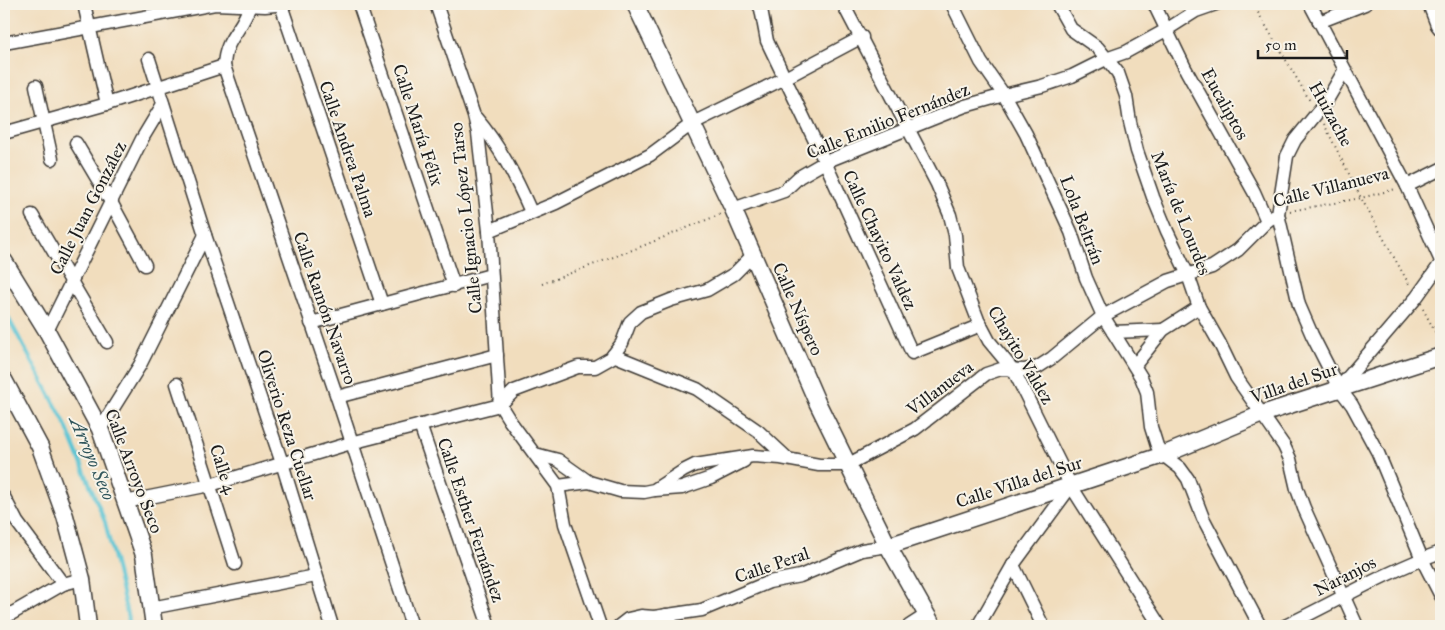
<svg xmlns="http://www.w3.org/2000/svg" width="1445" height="630" font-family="'IM FELL Great Primer',serif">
	<rect width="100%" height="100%" fill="#f7f3e8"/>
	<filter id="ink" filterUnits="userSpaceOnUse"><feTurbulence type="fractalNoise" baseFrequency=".02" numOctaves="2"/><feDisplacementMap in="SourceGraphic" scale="10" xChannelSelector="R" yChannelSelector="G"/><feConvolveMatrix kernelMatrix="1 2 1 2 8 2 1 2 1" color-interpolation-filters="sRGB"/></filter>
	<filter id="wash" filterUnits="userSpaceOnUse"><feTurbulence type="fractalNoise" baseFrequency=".0096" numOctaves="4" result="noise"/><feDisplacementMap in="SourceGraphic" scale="20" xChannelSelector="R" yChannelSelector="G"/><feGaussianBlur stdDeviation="1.12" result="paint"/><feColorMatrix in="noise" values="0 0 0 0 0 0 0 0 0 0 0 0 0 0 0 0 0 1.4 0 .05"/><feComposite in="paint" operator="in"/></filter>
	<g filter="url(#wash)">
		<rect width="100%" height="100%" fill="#f1ddbd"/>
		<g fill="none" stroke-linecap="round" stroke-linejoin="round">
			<polyline stroke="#58c3d3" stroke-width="4" points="4,310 64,421 105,522 130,626"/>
		</g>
	</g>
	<g filter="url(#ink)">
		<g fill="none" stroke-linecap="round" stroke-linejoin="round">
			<g stroke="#3c3934" stroke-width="15">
				<g id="minor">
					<polyline points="84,4 107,104"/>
					<path d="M250,4C244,30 225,36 224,66L337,397L412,626"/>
					<polyline points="359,4 454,286"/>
					<polyline points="436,4 474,116 478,133 489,231 500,405 510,421 558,486 565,524 600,626"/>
					<polyline points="758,4 761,9 767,41 825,162 912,353 981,325"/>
					<polyline points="843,4 937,184 950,215 955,235 958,268 978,320 989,341 1014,371 1071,486 1160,626"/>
					<polyline points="952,4 981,62 1004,95 1026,134 1071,232 1086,278 1103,316 1141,377 1147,392 1151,427 1157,446 1163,455 1180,468 1188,479 1203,518 1260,626"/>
					<polyline points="1057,4 1071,29 1098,48 1118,73 1126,96 1130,122 1137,151 1153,197 1167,231 1188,275 1199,307 1220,344 1236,377 1284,446 1290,459 1297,489 1304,508 1357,626"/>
					<polyline points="1154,4 1186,70 1254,192 1267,221"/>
					<polyline points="1310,4 1407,186 1441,261"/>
					<polyline points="1429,4 1437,25 1441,30"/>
					<polyline points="281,5 382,304"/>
					<polyline points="1319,22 1365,4"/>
					<polyline points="4,43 215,4 265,6 286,4"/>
					<polyline points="149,59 205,235 282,463 332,626"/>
					<polyline points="1344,71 1326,102 1295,140 1287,156 1278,214 1299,305 1312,335 1339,388 1352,405 1378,453 1422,559 1441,596"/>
					<polyline points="36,86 52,159"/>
					<path d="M476,118C500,146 516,178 531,212"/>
					<polyline points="4,133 107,104 224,66"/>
					<polyline points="76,143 111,202 145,265"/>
					<polyline points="1407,186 1441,169"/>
					<polyline points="733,209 784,191 799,177 825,162 942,115 965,106 1004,95 1042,86 1072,76 1106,59 1126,52 1166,30 1196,11 1216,4"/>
					<polyline points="32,215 107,342"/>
					<polyline points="489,231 556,203 619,171 650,155 693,123 785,78 862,37"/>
					<polyline points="311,323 491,275"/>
					<polyline points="47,331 142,139 163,104"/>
					<polyline points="1113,332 1163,330"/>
					<polyline points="613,355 697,389 758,431 788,459"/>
					<polyline points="1135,365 1163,330 1199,307"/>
					<polyline points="177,384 235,564"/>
					<polyline points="1339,388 1416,298 1441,263"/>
					<polyline points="337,397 497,355"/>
					<polyline points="500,405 514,391 578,367 595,367 611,358 622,343 630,322 641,312 671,300 707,290 734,274 753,255"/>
					<polyline points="420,425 489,626"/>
					<polyline points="100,429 140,365 205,235"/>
					<polyline points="535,454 558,460 589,482"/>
					<polyline points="558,486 589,482 620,491 644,492 654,490 683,471 695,465 753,456 781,458 819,465 847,465 915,429 986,374 1001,369 1024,370 1038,367 1052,358 1103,316 1168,281 1212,267 1238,250 1267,221 1278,214"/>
					<polyline points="655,490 682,488 711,478 744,461"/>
					<polyline points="4,497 17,522 63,584"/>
					<polyline points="125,502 210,485 351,443 500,405"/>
					<polyline points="1013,565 1043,626"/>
					<polyline points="151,608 316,576"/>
					<polyline points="666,615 673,626"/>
					<polyline points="4,618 63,584 82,579"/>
					<polyline points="619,626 628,619 641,616 654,617 702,610 769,582 800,576 862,550 888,546"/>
					<polyline points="909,626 926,615"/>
					<polyline points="978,626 1013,565 1071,486"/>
					<path d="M1285,626C1337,601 1387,571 1441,552"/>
				</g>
			</g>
			<g stroke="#3c3934" stroke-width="19">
				<g id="tertiary">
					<polyline points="635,4 733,209 817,402 888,546 933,626"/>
					<polyline points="4,261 47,331 100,429 144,555 154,626"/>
					<polyline points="4,380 40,447 65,516 82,579 88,626"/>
					<polyline points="888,546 1163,455 1262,414 1441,356"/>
				</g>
			</g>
			<g stroke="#3c3934" stroke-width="2" stroke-dasharray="1 4" stroke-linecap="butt">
				<polyline points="1253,4 1310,101"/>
				<polyline points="1324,124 1361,198 1410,286"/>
				<polyline points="1290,211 1361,198 1396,189"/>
				<polyline points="542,284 640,247 721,214"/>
				<polyline points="1423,309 1441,343"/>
			</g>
			<use href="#minor" stroke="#fff" stroke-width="12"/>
			<use href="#tertiary" stroke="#fff" stroke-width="16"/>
		</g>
	</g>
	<g text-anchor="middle" stroke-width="4" stroke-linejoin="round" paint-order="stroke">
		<g font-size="18" fill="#1c1c1c" stroke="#f7f3e8">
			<text transform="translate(1225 104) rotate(61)" y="6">Eucaliptos</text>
			<text transform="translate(1331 114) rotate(61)" y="6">Huizache</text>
			<text transform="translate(888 121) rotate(-22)" y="6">Calle Emilio Fernández</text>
			<text transform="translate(418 125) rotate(72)" y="6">Calle María Félix</text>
			<text transform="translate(348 149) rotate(71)" y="6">Calle Andrea Palma</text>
			<text transform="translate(1331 187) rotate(-14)" y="6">Calle Villanueva</text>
			<text transform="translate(88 208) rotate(-63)" y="6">Calle Juan González</text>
			<text transform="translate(1181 213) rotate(68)" y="6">María de Lourdes</text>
			<text transform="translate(466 218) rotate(-96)" y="6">Calle Ignacio López Tarso</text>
			<text transform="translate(1082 220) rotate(69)" y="6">Lola Beltrán</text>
			<text transform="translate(880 240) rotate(65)" y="6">Calle Chayito Valdez</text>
			<text transform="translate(325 308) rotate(71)" y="6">Calle Ramón Navarro</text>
			<text transform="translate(798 309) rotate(66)" y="6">Calle Níspero</text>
			<text transform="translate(1021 355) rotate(59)" y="6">Chayito Valdez</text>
			<text transform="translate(1294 383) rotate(-19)" y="6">Villa del Sur</text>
			<text transform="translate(940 388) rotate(-37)" y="6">Villanueva</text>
			<text transform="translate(287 425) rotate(72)" y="6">Oliverio Reza Cuellar</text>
			<text transform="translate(223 469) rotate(72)" y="6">Calle 4</text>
			<text transform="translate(134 471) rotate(69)" y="6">Calle Arroyo Seco</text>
			<text transform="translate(1019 482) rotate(-18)" y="6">Calle Villa del Sur</text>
			<text transform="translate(471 520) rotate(71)" y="6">Calle Esther Fernández</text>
			<text transform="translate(772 565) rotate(-19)" y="6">Calle Peral</text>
			<text transform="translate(1345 576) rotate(-27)" y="6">Naranjos</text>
		</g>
		<g font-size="19" font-style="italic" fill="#31565c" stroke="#f7f3e8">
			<text transform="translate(93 458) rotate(67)" y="7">Arroyo Seco</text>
		</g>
	</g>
	<rect width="1445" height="630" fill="none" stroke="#f7f3e8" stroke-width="20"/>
	<path d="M1258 50v8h89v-8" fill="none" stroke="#1c1c1c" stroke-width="2.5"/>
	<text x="1265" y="50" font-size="15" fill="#1c1c1c" stroke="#f7f3e8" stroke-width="4" paint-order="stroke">50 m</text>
</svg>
